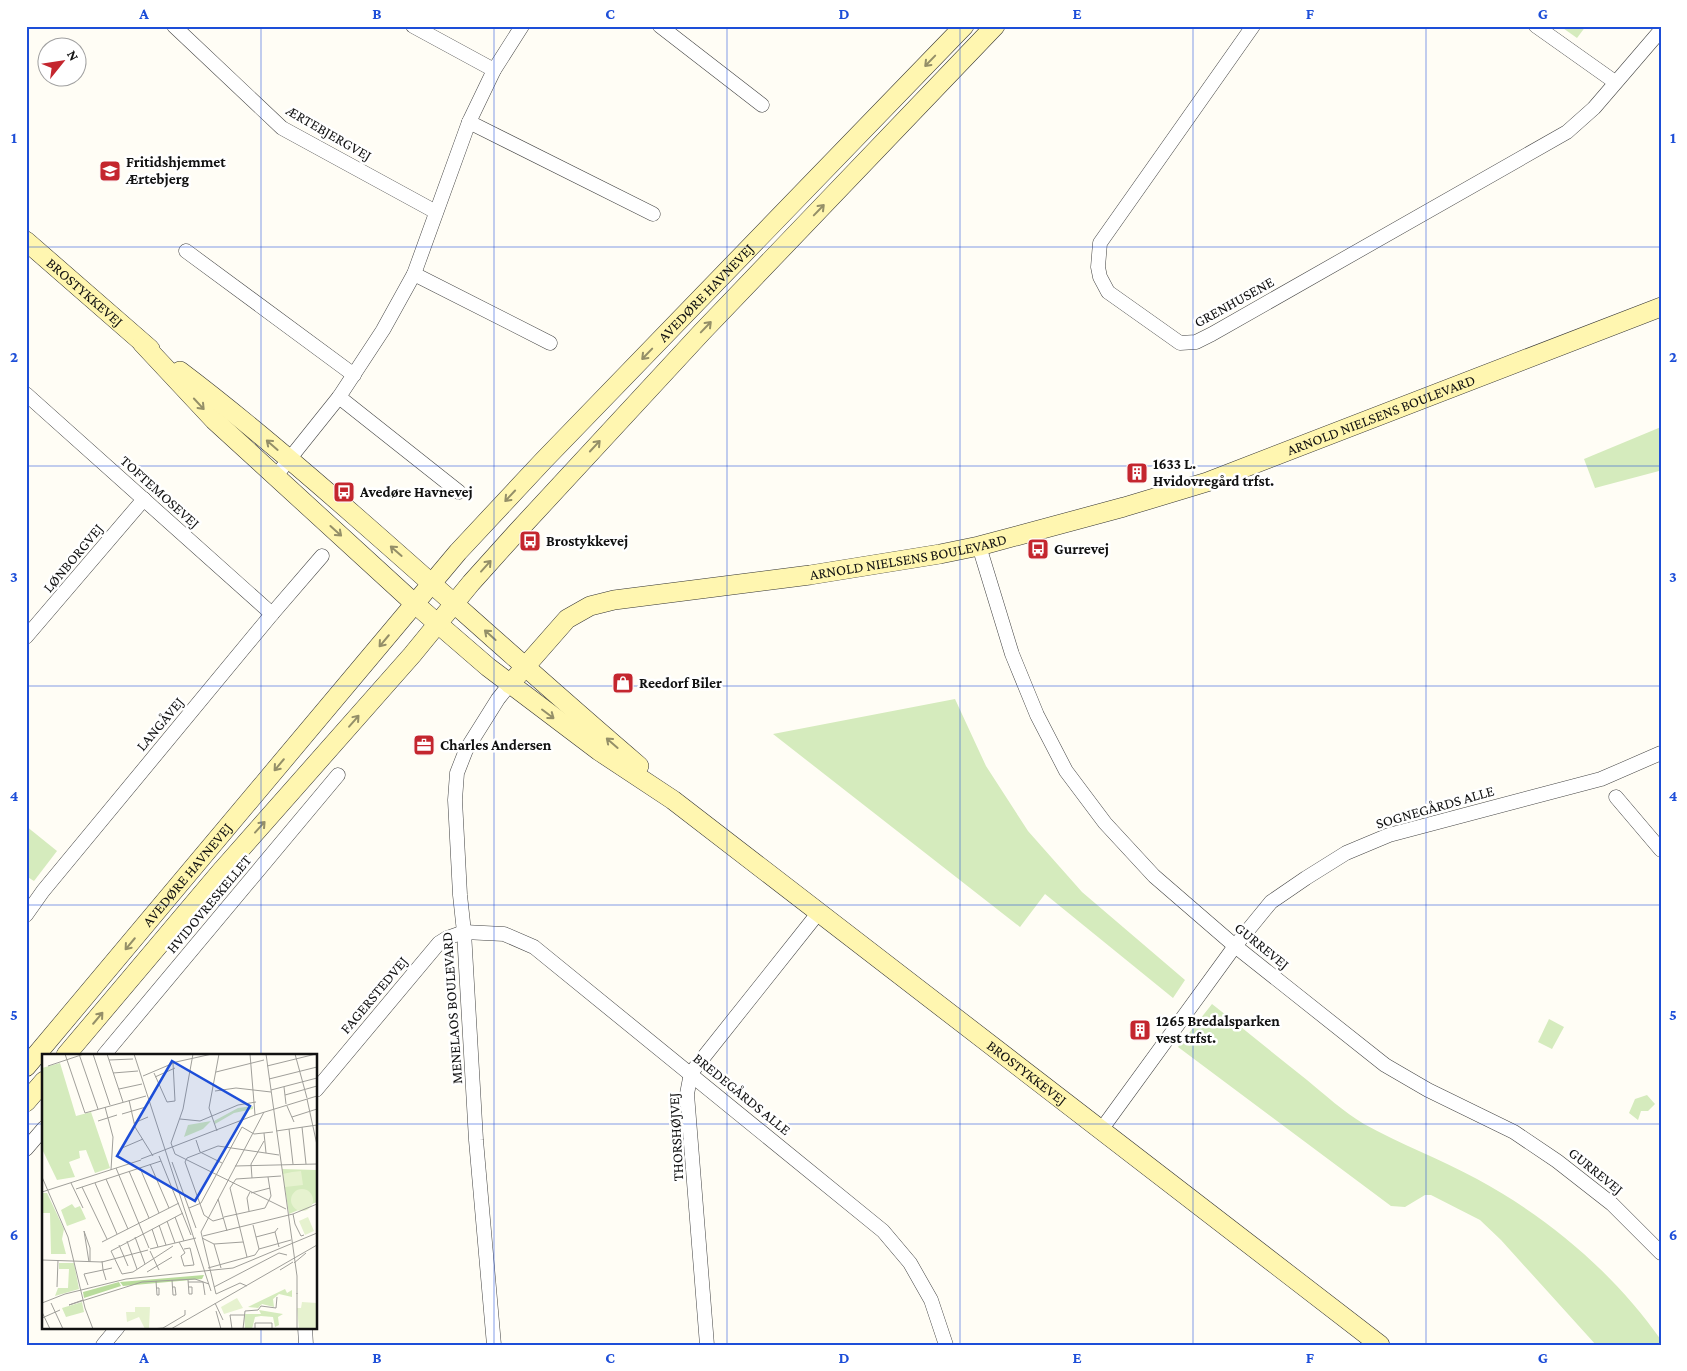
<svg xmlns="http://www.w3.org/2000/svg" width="1687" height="1371" font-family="'Crimson Pro',serif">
	<rect width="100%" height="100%" fill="#fffdf5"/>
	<g fill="#d5ebbd">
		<polygon points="1560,26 1586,26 1577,38"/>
		<polygon points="1661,427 1661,467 1659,471 1595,488 1584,459"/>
		<polygon points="955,699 986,766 1028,831 1082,892 1185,980 1173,998 1045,894 1020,927 773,734"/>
		<polygon points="26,826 57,851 34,881 26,876"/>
		<path d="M1212,1004C1244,1029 1275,1055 1307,1080C1325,1095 1344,1112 1364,1124C1400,1144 1440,1159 1477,1179C1549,1218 1614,1273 1661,1340V1345H1596L1501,1240L1480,1220L1431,1195H1425L1405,1207L1391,1206L1178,1047Z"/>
		<polygon points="1549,1019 1564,1027 1552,1049 1538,1042"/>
		<polygon points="1647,1095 1655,1104 1648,1111 1641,1111 1638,1120 1629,1113 1635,1099"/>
	</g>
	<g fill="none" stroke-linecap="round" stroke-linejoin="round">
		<g stroke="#444" stroke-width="15">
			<g id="street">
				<polyline points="174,26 282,128 436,212"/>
				<polyline points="413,26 494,70"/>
				<polyline points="660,26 762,105"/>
				<polyline points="1253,26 1100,243 1098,267 1100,277 1108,292 1180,343 1196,342 1212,334 1567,132 1594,108 1661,30"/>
				<polyline points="1536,26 1615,82"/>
				<polyline points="469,122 653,214"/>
				<polyline points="186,251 354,375"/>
				<polyline points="414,274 550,343"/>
				<polyline points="26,394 272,614"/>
				<polyline points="339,397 459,492"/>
				<polyline points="275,477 339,397 383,330 414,274 469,122 494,70 522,26"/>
				<polyline points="979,546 1012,654 1037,715 1066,771 1105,823 1154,876 1235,946 1385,1065 1428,1090 1514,1132 1557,1161 1612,1204 1661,1253"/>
				<polyline points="26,637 144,499"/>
				<polyline points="1616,797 1661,850"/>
				<polyline points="26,915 43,891 272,614 322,556"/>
				<polyline points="104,1055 338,775"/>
				<polyline points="316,1090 439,943 447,938 464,932 504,934 534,947 883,1231 910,1263 931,1300 946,1345"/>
				<polyline points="1101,1130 1235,946 1271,902 1306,878 1346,853 1389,835 1601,779 1661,753"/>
				<polyline points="26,1149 44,1128"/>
				<polyline points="305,1327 306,1345"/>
				<polyline points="103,1345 118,1327"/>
				<polyline points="494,1345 476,1140 464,932 460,895 455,800 457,773 466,750 498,699 510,684"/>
				<polyline points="707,1345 687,1094 691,1073 819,912"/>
			</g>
		</g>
		<g stroke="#333" stroke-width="20">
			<g id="secondary">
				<path id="s1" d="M26,241L150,349"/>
				<path id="s2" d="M142,343L214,420L415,604L488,667L599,751L673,800L1380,1345"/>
				<path d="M180,371C241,417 298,466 355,516C450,599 543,684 639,766"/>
				<path id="s3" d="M510,684L567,619L590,606L614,600L810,575L940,554L979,546L1124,507L1207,482L1661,307"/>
				<polyline points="66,1055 223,869 412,655 471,583 516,533 702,332 995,26"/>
				<path id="s4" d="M26,1067L458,552L543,461L964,26"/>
				<polyline points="26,1102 44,1081"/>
			</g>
		</g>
		<use href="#street" stroke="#fff" stroke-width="14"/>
		<use href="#secondary" stroke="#fff6b0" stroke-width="19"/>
	</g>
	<defs><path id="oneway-shaft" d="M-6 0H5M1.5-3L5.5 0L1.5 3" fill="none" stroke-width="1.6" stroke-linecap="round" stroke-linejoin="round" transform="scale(1.25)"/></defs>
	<g stroke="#948f68">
		<use href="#oneway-shaft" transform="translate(930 61) rotate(134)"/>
		<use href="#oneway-shaft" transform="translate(819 210) rotate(-46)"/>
		<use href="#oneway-shaft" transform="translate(706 327) rotate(-46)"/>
		<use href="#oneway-shaft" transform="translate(647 354) rotate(134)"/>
		<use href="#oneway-shaft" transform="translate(199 404) rotate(47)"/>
		<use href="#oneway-shaft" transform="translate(272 445) rotate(-139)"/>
		<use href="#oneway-shaft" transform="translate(595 446) rotate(-47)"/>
		<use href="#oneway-shaft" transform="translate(510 496) rotate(133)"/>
		<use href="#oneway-shaft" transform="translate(336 531) rotate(42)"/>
		<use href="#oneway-shaft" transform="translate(396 551) rotate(-139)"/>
		<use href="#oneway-shaft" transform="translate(486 566) rotate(-48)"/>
		<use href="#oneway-shaft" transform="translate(490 635) rotate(-138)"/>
		<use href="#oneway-shaft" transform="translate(384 641) rotate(130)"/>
		<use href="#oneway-shaft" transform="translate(548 714) rotate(37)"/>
		<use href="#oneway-shaft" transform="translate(354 721) rotate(-49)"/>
		<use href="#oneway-shaft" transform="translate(612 743) rotate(-139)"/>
		<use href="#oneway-shaft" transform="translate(279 765) rotate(130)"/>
		<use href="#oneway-shaft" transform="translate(260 827) rotate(-48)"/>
		<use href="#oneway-shaft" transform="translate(130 944) rotate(130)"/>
		<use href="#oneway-shaft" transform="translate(98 1018) rotate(-50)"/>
	</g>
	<path fill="none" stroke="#1d4ed8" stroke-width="1" stroke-opacity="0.55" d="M261,26V1055M494,26V1345M727,26V1345M960,26V1345M1193,26V1345M1426,26V1345M26,247H1661M26,466H1661M26,686H1661M26,905H1661M26,1124H44M316,1124H1661M261,1327V1345"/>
	<defs>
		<g id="school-square" transform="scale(1.125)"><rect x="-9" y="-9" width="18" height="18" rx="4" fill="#c4262e" stroke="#fff"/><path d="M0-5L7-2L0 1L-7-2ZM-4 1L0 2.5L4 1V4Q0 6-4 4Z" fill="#fff"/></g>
		<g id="building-square" transform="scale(1.125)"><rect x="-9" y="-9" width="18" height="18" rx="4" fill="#c4262e" stroke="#fff"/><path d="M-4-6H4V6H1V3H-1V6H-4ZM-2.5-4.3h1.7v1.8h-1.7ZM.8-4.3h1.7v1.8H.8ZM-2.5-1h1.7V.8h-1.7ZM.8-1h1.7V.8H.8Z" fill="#fff"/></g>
		<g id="bus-square" transform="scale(1.125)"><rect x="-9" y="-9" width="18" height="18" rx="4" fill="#c4262e" stroke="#fff"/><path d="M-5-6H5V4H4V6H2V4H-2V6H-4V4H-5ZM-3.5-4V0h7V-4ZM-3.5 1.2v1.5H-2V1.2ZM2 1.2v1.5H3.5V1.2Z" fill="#fff"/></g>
		<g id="shop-square" transform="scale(1.125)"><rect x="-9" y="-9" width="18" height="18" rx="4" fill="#c4262e" stroke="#fff"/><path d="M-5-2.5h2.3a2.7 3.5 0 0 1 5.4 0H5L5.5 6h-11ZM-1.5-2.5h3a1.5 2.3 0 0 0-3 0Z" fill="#fff"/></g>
		<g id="office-square" transform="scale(1.125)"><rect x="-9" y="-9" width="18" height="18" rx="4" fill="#c4262e" stroke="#fff"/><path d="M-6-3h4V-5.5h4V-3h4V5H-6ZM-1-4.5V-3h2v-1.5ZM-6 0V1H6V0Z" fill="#fff"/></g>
	</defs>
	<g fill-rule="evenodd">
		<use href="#school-square" x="110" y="171"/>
		<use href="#building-square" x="1137" y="473"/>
		<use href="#bus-square" x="344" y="492"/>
		<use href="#bus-square" x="530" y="541"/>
		<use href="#bus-square" x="1038" y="549"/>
		<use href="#shop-square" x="623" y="683"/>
		<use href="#office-square" x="424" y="745"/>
		<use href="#building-square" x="1140" y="1030"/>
	</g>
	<g text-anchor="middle" stroke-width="5" stroke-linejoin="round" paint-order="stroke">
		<g font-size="15" fill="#111" stroke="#fff">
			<text transform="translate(329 133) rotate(30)" y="5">ÆRTEBJERGVEJ</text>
			<text dy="5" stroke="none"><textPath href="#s1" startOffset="78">BROSTYKKEVEJ</textPath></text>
			<text dy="5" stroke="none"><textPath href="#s4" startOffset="1031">AVEDØRE HAVNEVEJ</textPath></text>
			<text transform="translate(1234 302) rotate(-29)" y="5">GRENHUSENE</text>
			<text dy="5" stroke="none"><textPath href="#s3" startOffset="930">ARNOLD NIELSENS BOULEVARD</textPath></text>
			<text transform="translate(160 492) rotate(42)" y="5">TOFTEMOSEVEJ</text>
			<text dy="5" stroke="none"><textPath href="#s3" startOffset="435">ARNOLD NIELSENS BOULEVARD</textPath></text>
			<text transform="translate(73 558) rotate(-50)" y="5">LØNBORGVEJ</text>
			<text transform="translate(160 724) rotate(-50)" y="5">LANGÅVEJ</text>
			<text transform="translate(1435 807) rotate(-16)" y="5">SOGNEGÅRDS ALLE</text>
			<text dy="5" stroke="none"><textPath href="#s4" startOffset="251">AVEDØRE HAVNEVEJ</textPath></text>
			<text transform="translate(209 904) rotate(-50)" y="5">HVIDOVRESKELLET</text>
			<text transform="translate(1262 946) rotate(39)" y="5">GURREVEJ</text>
			<text transform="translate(374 995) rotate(-50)" y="5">FAGERSTEDVEJ</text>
			<text transform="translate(452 1008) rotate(-94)" y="5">MENELAOS BOULEVARD</text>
			<text dy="5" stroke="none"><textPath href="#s2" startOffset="1149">BROSTYKKEVEJ</textPath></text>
			<text transform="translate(742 1094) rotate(39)" y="5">BREDEGÅRDS ALLE</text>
			<text transform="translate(676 1137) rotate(-93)" y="5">THORSHØJVEJ</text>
			<text transform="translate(1596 1171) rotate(39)" y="5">GURREVEJ</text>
		</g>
		<g font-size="15" font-weight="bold" fill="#111" stroke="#fff" text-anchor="start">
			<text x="126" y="167">Fritidshjemmet<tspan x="126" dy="17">Ærtebjerg</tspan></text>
			<text x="1153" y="469">1633 L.<tspan x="1153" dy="17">Hvidovregård trfst.</tspan></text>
			<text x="360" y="497">Avedøre Havnevej</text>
			<text x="546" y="546">Brostykkevej</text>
			<text x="1054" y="554">Gurrevej</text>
			<text x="639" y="688">Reedorf Biler</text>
			<text x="440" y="750">Charles Andersen</text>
			<text x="1156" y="1026">1265 Bredalsparken<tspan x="1156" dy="17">vest trfst.</tspan></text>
		</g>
	</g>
	<g transform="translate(42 1054)">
		<rect width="275" height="275" fill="#fffdf5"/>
		<path d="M18,9L34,62L49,58L68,114L53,119L44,96L37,97L38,104L27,108L33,123L15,126L0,95V14ZM211,52V55L192,59L173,70L172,67L196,54ZM169,67L161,75L142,83L146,71ZM240,115L275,116V148L247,160ZM1,139H5L22,175L20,185L24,200H9L8,159H0ZM30,150L33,154L38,152L44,165L25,172L19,156ZM17,209H32L37,235L13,242L16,234H26L27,215H17ZM243,235L245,239L250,236V243L237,240L231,245L232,253L220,250L216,254L206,253ZM40,248L42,258L24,263L20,254ZM217,256L241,260L236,263L237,271L233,273L231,263L219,262L213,263L210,275H203L202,260H219Z" fill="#d5ebbd"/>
		<path d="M162,221L160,225L81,232L78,228ZM77,228L79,232L42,244L41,238Z" fill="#b9dc9c"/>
		<path d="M259,117L261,131L243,133L241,120L250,118L251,128L250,118ZM249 146a11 11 0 1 1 22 0a11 11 0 1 1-22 0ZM266,163L272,177L263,181L257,167ZM195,244L201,254L182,260L179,253ZM260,248L275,249V275H257L255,254H259ZM93,253H108L107,274L103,275L97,263L85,268L84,258H93Z" fill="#e6f2cf"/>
		<path fill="none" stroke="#a09f9a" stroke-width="1" d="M23,0L43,59L104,42M37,0L56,55M51,0L68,51M65,0L81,48M92,0L169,237M151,0L141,55L129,89L133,100L244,155M208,0L213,61M224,0L255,222V240M253,0L265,44M67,6L91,5M6,12L42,0M225,12L274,0M174,18L222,6M71,19L96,17M112,19L125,48L133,47L131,9M101,22L134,8L170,0M113,23L133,14M227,25L275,13M242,33L244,50M77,35L100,30M229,36L275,24M173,37L194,34L229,38M243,41L275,32M265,45L275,91M87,46L93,73L111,102M245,52L252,68M63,53L71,83L69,116M80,60L104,53M250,63L275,55M138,65L158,67L196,51L214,48M56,67L75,61M92,69L106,63M260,73L264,110M247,75L251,110M175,77L167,54L177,0M234,77L275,71M222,79L224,99M154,86L158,98L180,109M80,94L101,85M117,102L149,181M99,105L213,61L275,42M130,108L154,174M108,110L127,154M193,112L275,110M74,114L107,194M98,114L117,159M87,117L107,164M0,123L26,183L43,254L51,275M210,124L209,110L222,87M64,125L86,175M29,129L41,154M53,129L75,180M40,133L65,185M34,135L119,107M0,138L99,106M209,139L228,134M176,145L185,177M147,154L159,149L200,73L212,80L231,78M207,157L205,144L208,138M251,160L253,170L259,182L262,181M133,163L142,187M182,163L223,154L229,142L226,123M182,164L171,167L162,161L143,108L145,104L176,92L237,101M125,167L133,189M117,171L124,191M211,171L217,195M236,174L233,178L237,193M110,175L116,193M161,182L251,160L275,150M93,183L103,210M214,183L233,178M160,184L172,190L201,188M85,187L95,215M60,188L137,149M137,188L143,199L139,202L142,212L152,211L148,194L142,195M172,190L179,214M77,191L86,212M131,192L91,218L80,220L69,197L141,159M108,195L154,184M108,197L117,216M205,203L188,134L194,125L239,122M0,206L60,208L106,196M47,208L42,177L48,194V208M252,209L264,199M166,214L213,201L217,195L249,186M238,216L251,208M105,218L130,203M64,226L61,216L70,214M130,226L131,241H134L133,233H130M146,226L147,240H150V233H147M114,227L115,241H117V234H114M146,228H161L163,241M46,231L42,220L61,216L60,207M205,232L198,229L174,240L159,178L222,58M15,233L16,206M172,233L237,199L245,201M255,239V275M41,246L27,251L100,228L153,225L167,230M0,249L23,240L84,225L191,214L275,179M9,249L21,275M173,249L181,266M174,257L179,275M0,258L8,275M0,264L18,256M109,275L121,274L143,261V256M129,275L275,191M190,275L188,261H202M201,275L203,257L216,256L219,252L234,254L235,243M213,275V269H230V275"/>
		<path fill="#1d4ed8" fill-opacity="0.15" stroke="#1d4ed8" stroke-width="2.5" d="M130,7L208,52L153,147L75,102Z"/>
		<rect width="275" height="275" fill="none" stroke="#111" stroke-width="2.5"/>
	</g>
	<rect width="1687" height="1371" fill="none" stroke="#ffffff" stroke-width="55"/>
	<g transform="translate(62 62) rotate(60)"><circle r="24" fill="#ffffff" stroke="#a0a0a0"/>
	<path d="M0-4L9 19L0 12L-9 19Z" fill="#c4262e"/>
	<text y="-8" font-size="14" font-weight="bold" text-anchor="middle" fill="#111111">N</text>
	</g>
	<rect x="28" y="28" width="1632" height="1316" fill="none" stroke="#1d4ed8" stroke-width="2"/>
	<g font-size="16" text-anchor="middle" font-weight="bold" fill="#1d4ed8">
		<text x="144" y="19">A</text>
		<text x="377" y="19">B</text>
		<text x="610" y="19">C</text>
		<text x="844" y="19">D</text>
		<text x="1077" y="19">E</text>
		<text x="1310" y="19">F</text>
		<text x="1543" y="19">G</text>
		<text x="14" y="143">1</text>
		<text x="1673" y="143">1</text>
		<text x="14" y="362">2</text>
		<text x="1673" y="362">2</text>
		<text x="14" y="582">3</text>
		<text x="1673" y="582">3</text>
		<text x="14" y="801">4</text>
		<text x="1673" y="801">4</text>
		<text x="14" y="1020">5</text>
		<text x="1673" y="1020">5</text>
		<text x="14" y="1240">6</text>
		<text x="1673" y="1240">6</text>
		<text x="144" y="1363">A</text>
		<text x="377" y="1363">B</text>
		<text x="610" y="1363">C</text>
		<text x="844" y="1363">D</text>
		<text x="1077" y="1363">E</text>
		<text x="1310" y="1363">F</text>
		<text x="1543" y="1363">G</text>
	</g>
</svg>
